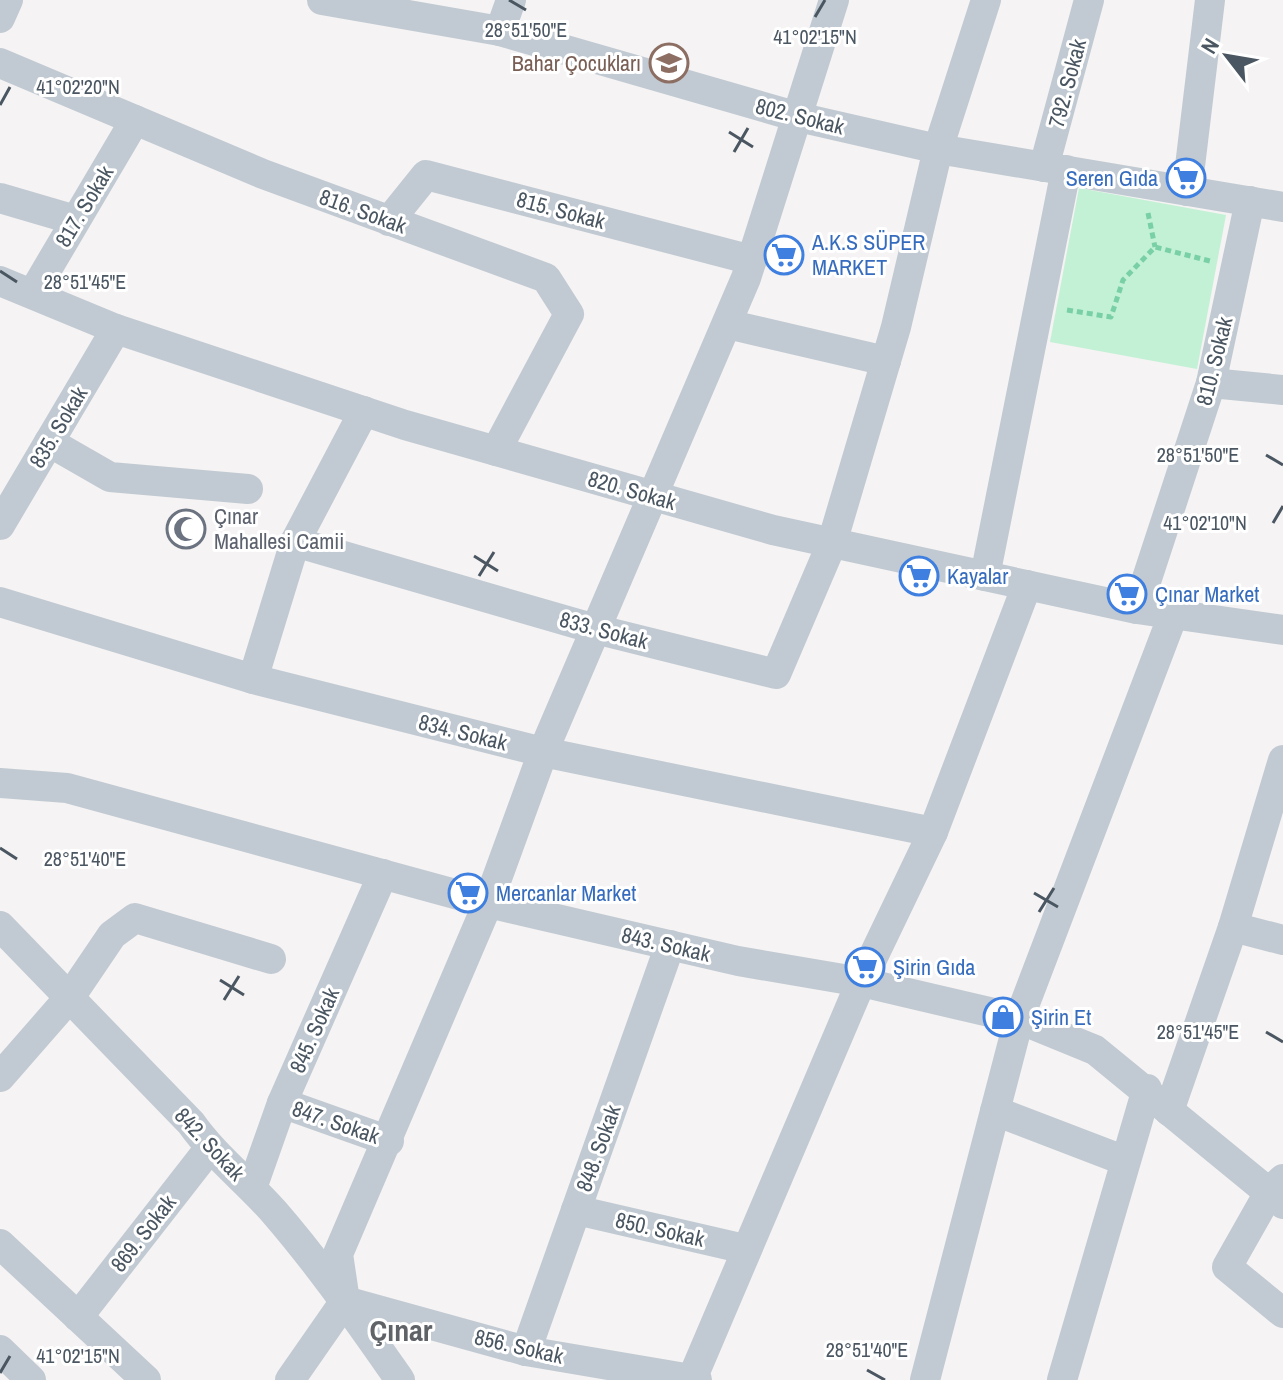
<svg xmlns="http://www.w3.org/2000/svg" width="1283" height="1380" font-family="'Archivo Narrow',sans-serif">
	<rect width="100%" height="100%" fill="#f5f3f3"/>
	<polygon fill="#c3f1d5" points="1079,188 1226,215 1197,369 1050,342"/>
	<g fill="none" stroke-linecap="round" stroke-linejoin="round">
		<g stroke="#7ad0a6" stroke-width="5" stroke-dasharray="6 4" stroke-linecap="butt">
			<polyline points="1148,213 1155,247"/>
			<polyline points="1067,310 1111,317 1123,280 1155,247 1210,261"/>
		</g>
		<g stroke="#c1cad2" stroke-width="30">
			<polyline points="322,0 500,31 798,117 938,149 1283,207"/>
			<polyline points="0,18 8,0"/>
			<polyline points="500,31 511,0"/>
			<polyline points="0,63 263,174 546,278 569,314 496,451"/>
			<polyline points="1044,167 1089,0"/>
			<polyline points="1187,191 1210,0"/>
			<polyline points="0,198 75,220"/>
			<polyline points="389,221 426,175 752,260"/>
			<polyline points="0,281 116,329 405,425 773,530 1137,609 1283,630"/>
			<polyline points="33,293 135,120"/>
			<polyline points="727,324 886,361"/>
			<polyline points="1211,383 1283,390"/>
			<polyline points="49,442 110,477 248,489"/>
			<polyline points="0,525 116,329"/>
			<polyline points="295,542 595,629 776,674 832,543 896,327 938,149 986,0"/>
			<polyline points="985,576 1066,170"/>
			<polyline points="0,602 253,679 543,752 933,832"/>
			<polyline points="1137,609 1211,383 1250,201"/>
			<polyline points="253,679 295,542 364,411"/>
			<polyline points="0,783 67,788 488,903 738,961 861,982 1019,1019 1095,1050 1283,1204"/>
			<path d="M0,926L191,1123C215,1157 247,1181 275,1213C320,1265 360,1323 400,1380"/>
			<polyline points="1233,927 1283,940"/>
			<polyline points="0,1077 70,997 112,935 135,918 271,959"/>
			<polyline points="282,1103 389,1141"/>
			<polyline points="995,1111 1123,1160"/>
			<polyline points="1169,1111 1233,927 1283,760"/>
			<polyline points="1283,1179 1270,1191 1227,1267 1283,1313"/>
			<polyline points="252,1188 282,1103 383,874"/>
			<polyline points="576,1210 745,1249"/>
			<polyline points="0,1244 146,1380"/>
			<polyline points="345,1301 526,1351 697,1380"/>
			<polyline points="78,1317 209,1149"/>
			<polyline points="0,1350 31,1380"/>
			<polyline points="526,1351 670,945"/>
			<polyline points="692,1379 861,982 933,832 1027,585"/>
			<polyline points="290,1380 345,1301 338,1254 488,903 543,752 746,278 834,0"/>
			<polyline points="925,1380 1019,1019 1173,615"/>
			<polyline points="1062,1380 1147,1089"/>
		</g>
	</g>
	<path fill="none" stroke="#4a5661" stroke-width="3" d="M509,0L526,10M815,17L825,0M0,105L10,87M729,132L753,147M734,152L748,128M0,271L17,282M1266,455L1283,465M1273,523L1283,506M474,556L498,571M479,576L494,552M0,848L17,859M1034,893L1058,907M1039,912L1054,888M220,980L244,995M224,1000L239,976M1266,1032L1283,1042M867,1370L885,1380M0,1373L10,1356"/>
	<defs>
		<g id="school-ring" transform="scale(2)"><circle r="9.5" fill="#fff" stroke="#8d6e63" stroke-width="1.5"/><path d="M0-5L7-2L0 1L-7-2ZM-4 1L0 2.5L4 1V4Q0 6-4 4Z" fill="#8d6e63"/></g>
		<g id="supermarket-ring" transform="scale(2)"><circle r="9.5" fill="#fff" stroke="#3f7fe0" stroke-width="1.5"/><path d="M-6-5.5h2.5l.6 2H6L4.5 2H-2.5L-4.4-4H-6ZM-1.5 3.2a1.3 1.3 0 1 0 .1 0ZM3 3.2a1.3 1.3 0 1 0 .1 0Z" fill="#3f7fe0"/></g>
		<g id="mosque-ring" transform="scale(2)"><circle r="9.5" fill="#fff" stroke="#6b7280" stroke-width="1.5"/><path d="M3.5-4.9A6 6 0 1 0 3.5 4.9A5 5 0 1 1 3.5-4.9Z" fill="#6b7280"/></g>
		<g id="shop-ring" transform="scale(2)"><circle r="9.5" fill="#fff" stroke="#3f7fe0" stroke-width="1.5"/><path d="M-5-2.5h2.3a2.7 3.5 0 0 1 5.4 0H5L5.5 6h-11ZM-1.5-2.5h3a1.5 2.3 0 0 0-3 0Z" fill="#3f7fe0"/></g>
	</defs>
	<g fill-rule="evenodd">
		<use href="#school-ring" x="669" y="63"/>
		<use href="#supermarket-ring" x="1186" y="178"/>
		<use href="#supermarket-ring" x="784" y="255"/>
		<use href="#mosque-ring" x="186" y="529"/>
		<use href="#supermarket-ring" x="919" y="576"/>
		<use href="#supermarket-ring" x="1127" y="594"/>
		<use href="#supermarket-ring" x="468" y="893"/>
		<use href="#supermarket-ring" x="865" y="967"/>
		<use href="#shop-ring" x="1003" y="1017"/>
	</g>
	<g text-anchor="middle" stroke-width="6" stroke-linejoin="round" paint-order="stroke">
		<g font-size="22" fill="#785e54" stroke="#fff" text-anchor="end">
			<text x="641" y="71">Bahar Çocukları</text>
		</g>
		<g font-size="22" fill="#4a5661" stroke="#fff">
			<text transform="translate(1067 83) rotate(-75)" y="8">792. Sokak</text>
			<text transform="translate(800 116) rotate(14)" y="8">802. Sokak</text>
			<text transform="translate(84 206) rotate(-59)" y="8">817. Sokak</text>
			<text transform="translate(561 210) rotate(15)" y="8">815. Sokak</text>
			<text transform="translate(363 211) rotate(20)" y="8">816. Sokak</text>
			<text transform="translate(1214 361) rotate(-76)" y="8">810. Sokak</text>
			<text transform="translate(58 427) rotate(-59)" y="8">835. Sokak</text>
			<text transform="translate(632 490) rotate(16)" y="8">820. Sokak</text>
			<text transform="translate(604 630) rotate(15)" y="8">833. Sokak</text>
			<text transform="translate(463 732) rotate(14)" y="8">834. Sokak</text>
			<text transform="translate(666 944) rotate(13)" y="8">843. Sokak</text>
			<text transform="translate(314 1030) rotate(-66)" y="8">845. Sokak</text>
			<text transform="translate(336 1122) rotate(19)" y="8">847. Sokak</text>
			<text transform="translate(210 1144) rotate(47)" y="8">842. Sokak</text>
			<text transform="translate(598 1148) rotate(-70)" y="8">848. Sokak</text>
			<text transform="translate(660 1229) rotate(13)" y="8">850. Sokak</text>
			<text transform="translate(143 1233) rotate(-52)" y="8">869. Sokak</text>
			<text transform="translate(519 1346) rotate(13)" y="8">856. Sokak</text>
		</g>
		<g font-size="22" fill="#366cbe" stroke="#fff" text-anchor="start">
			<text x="1158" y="186" text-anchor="end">Seren Gıda</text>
			<text x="812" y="250">A.K.S SÜPER<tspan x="812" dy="25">MARKET</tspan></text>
			<text x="947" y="584">Kayalar</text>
			<text x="1155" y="602">Çınar Market</text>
			<text x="496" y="901">Mercanlar Market</text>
			<text x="893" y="975">Şirin Gıda</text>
			<text x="1031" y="1025">Şirin Et</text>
		</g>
		<g font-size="22" fill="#5b616d" stroke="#fff" text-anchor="start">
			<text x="214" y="524">Çınar<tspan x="214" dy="25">Mahallesi Camii</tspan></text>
		</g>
		<g font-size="30" font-weight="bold" fill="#5f6368" stroke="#fff">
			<text x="401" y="1341">Çınar</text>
		</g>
	</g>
	<g font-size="20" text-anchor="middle" fill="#4a5661" stroke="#fff" stroke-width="6" stroke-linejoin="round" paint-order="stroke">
		<text x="526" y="37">28°51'50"E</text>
		<text x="815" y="44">41°02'15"N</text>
		<text x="78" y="94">41°02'20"N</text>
		<text x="85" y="289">28°51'45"E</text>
		<text x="1198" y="462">28°51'50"E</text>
		<text x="1205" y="530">41°02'10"N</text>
		<text x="85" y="866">28°51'40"E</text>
		<text x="1198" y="1039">28°51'45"E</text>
		<text x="867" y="1357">28°51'40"E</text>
		<text x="78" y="1363">41°02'15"N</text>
	</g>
	<g transform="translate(1227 56) rotate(301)" stroke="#ffffff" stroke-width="6" paint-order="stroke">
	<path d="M0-6L14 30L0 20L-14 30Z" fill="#4a5661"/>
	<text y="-12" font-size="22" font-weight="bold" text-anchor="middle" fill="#4a5661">N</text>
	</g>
</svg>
